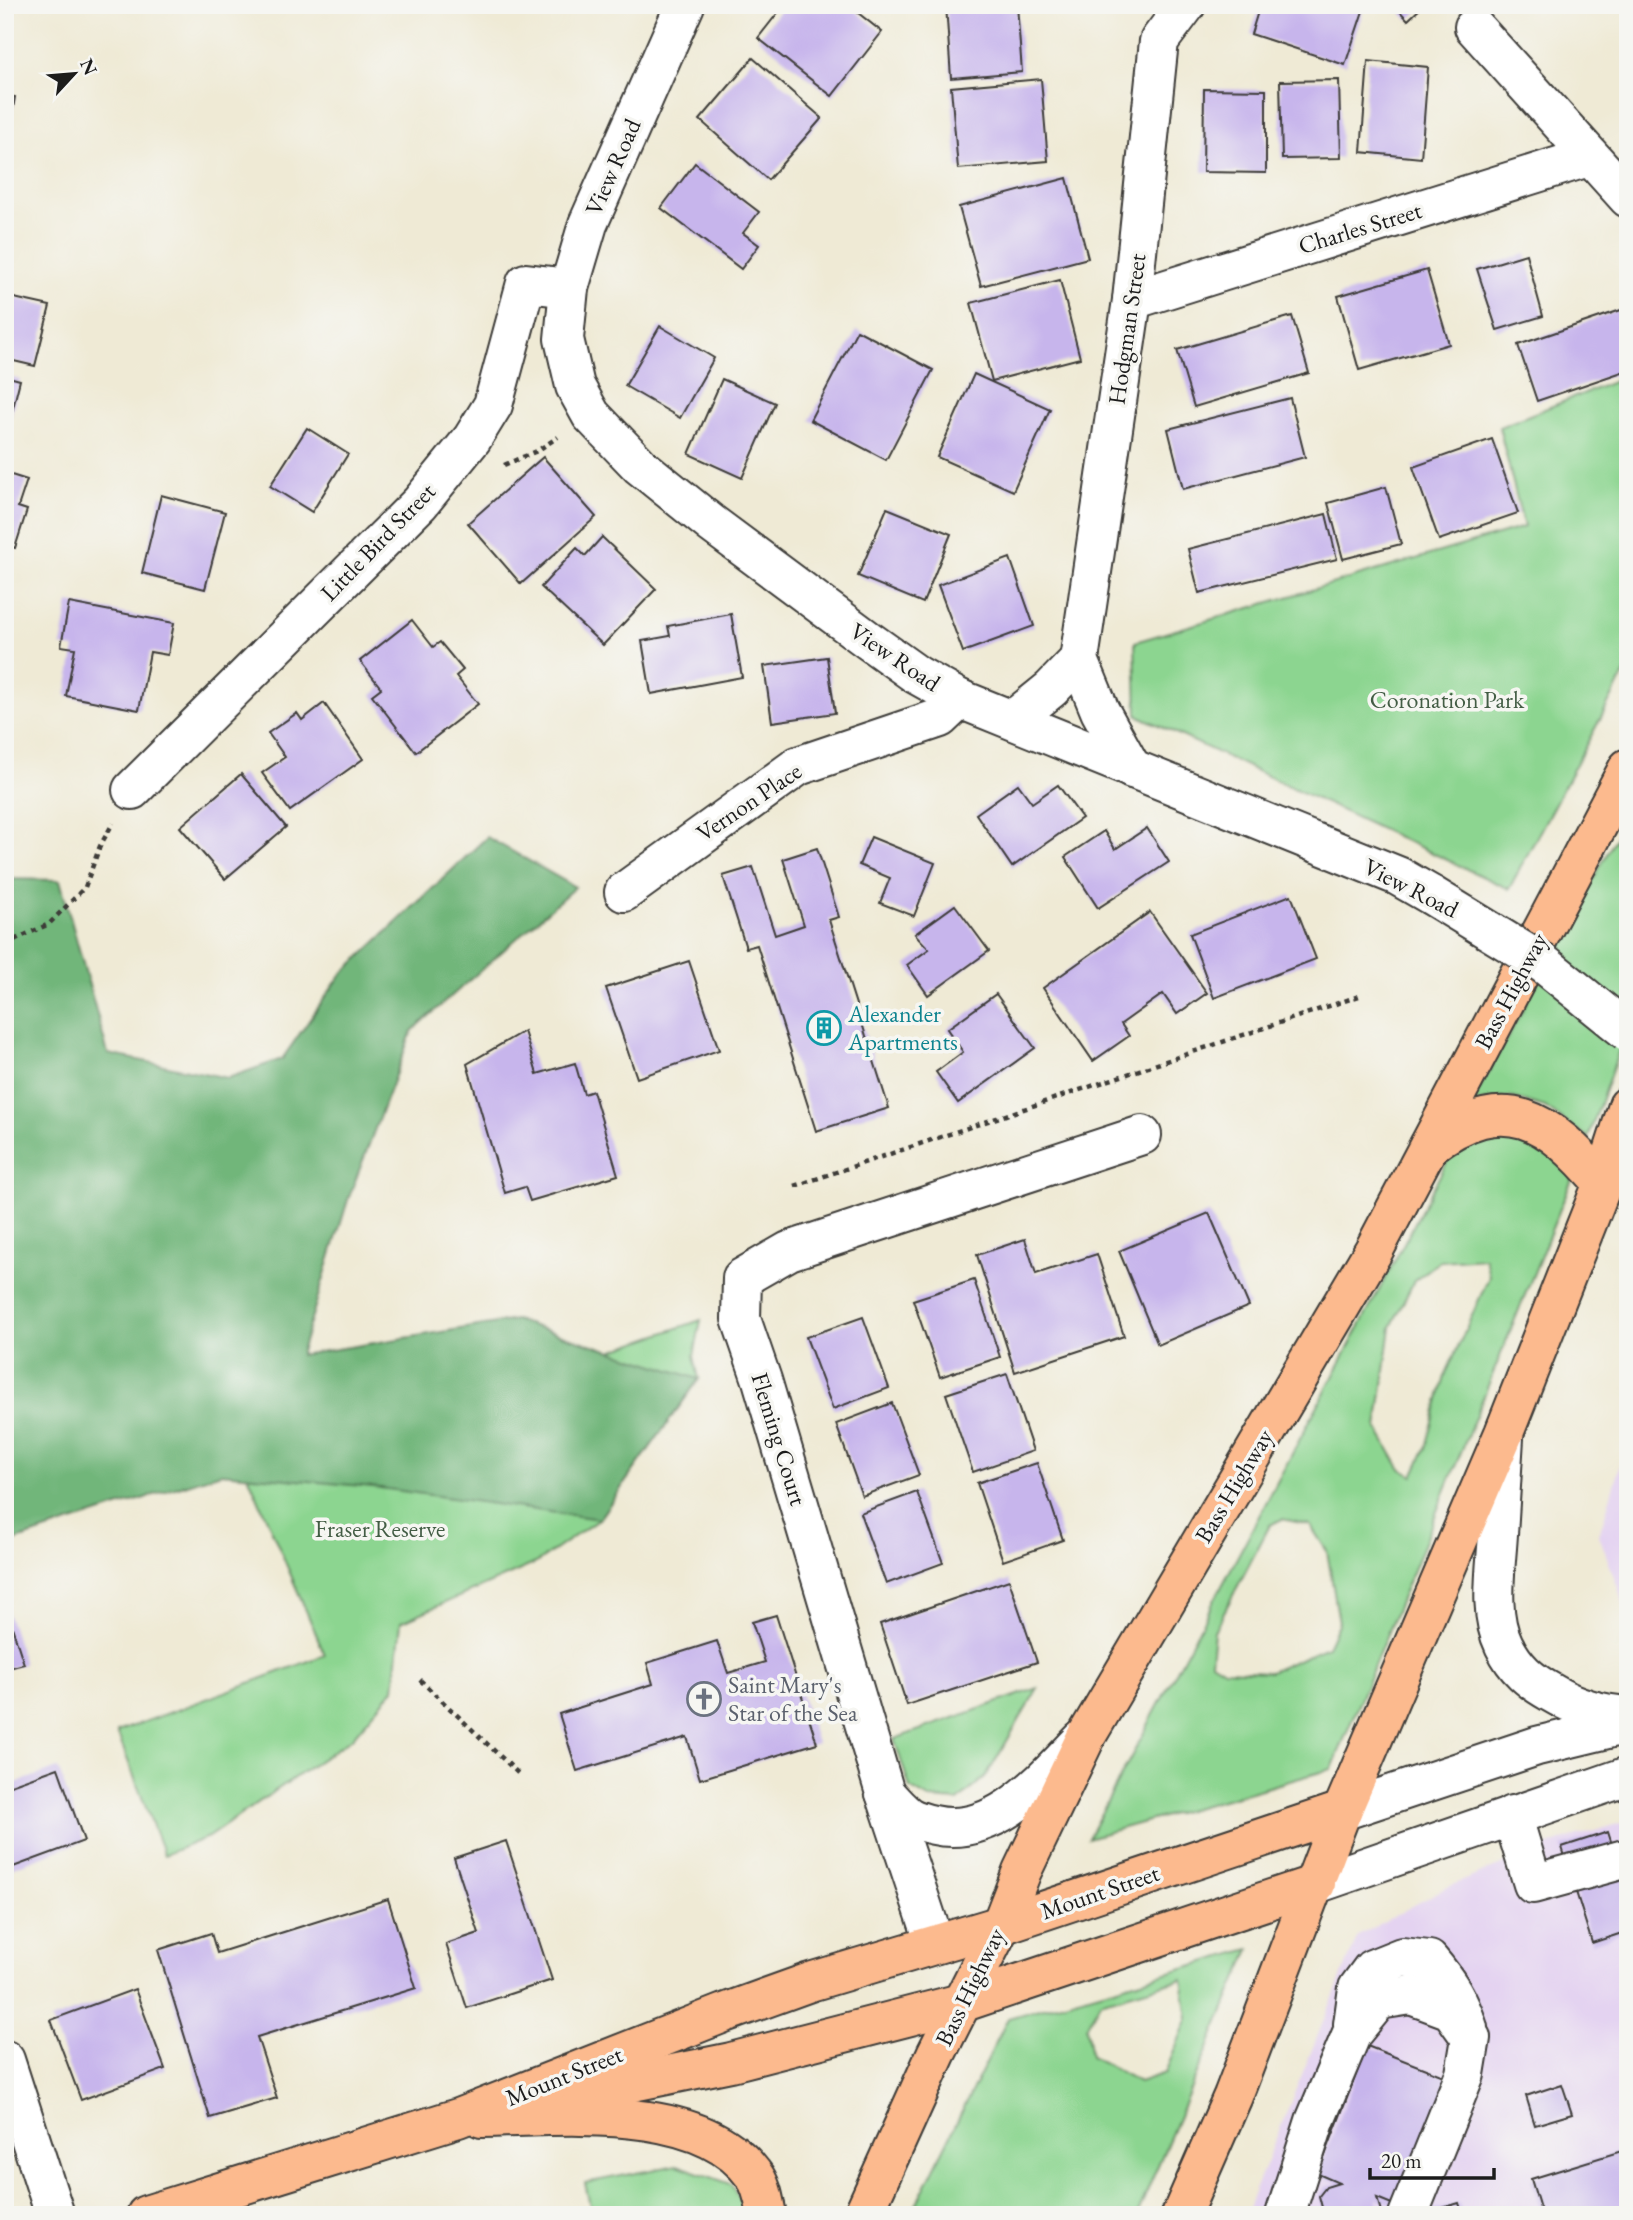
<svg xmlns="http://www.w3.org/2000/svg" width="1633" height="2220" font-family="'EB Garamond',serif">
	<rect width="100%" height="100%" fill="#f6f6f2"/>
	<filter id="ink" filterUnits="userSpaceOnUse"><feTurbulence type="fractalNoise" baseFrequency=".0143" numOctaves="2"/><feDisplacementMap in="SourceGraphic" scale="14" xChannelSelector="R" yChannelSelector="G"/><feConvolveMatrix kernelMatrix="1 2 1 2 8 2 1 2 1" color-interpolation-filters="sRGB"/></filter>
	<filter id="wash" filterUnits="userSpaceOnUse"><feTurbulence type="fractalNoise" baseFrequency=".00686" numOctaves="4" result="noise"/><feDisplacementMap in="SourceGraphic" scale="28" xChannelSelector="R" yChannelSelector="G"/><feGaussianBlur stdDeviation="1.57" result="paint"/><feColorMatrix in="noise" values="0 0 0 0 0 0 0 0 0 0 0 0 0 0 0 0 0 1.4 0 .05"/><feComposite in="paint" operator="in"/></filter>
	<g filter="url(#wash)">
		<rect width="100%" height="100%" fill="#efead5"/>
		<g fill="#e4d3f1">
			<polygon points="1628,1438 1628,1616 1599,1535"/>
			<polygon points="1628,1821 1628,2215 1245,2215 1358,1936 1445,1888 1558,1842"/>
		</g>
		<g fill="#8cd590" stroke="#547856" stroke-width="2" fill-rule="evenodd">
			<polygon points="1628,376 1628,667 1509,889 1137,715 1135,642 1524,527 1499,427"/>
			<polygon points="1628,815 1628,1025 1588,1138 1545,1107 1510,1097 1472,1103"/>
			<path d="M1490,1134L1535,1141L1573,1177L1332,1769L1088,1838L1455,1147ZM1485,1258L1489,1277L1445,1376L1426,1448L1413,1476L1400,1468L1377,1428L1391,1327L1414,1281L1440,1261ZM1282,1519L1310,1525L1327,1551L1339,1622L1327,1647L1270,1672L1224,1670L1211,1662L1214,1631L1270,1525Z"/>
			<polygon points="701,1320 694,1356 699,1379 599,1519 536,1563 401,1622 394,1689 352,1738 208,1837 164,1855 117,1732 325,1655 248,1475"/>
			<polygon points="1038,1688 987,1775 958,1801 929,1799 910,1788 894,1739"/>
			<path d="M1250,1949L1137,2215H911L1008,2018ZM1182,1979L1188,2018L1165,2073L1139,2082L1091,2056L1086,2027L1100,2002Z"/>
			<polygon points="677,2165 731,2184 748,2215 592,2215 585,2183"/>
		</g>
		<polygon fill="#71b67a" stroke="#46694b" stroke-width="2" points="487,837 575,887 412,1031 348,1200 300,1355 515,1320 699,1379 599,1519 373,1487 221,1473 5,1544 5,879 60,880 108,1054 228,1078 282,1059 341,975"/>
		<g id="blocks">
			<g fill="#c7b5ec">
				<polygon points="784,5 848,5 882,32 832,96 758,38"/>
				<polygon points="946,5 1017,5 1022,72 951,78"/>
				<polygon points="1260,5 1365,5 1345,65 1251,34"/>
				<polygon points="1394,5 1424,5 1408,20"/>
				<polygon points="753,58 822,118 768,180 700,120"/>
				<polygon points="1368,61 1428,67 1421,158 1361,152"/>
				<polygon points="1041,79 1048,161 958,169 951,87"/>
				<polygon points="1339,80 1341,158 1282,159 1280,81"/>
				<polygon points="1204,89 1266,90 1266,173 1203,172"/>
				<polygon points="5,95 15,97 7,145 5,145"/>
				<polygon points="695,163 759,212 743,233 759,245 741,269 661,208"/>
				<polygon points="1067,178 1088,258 981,286 959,207"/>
				<polygon points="1526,254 1543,316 1497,330 1477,269"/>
				<polygon points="1427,270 1449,344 1359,370 1338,296"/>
				<polygon points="1060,280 1080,358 992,381 971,303"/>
				<polygon points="5,296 50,306 35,366 5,359"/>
				<polygon points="1627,308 1628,370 1537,401 1518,345"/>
				<polygon points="1292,316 1309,373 1194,407 1177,350"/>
				<polygon points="660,326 714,358 680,418 625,386"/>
				<polygon points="857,330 933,370 886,460 810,420"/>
				<polygon points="974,374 1050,409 1013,491 937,457"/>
				<polygon points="5,376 20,380 6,436 5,435"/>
				<polygon points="722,379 775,403 742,478 689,454"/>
				<polygon points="1290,398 1305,457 1183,489 1168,429"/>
				<polygon points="307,428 348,454 312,512 270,486"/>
				<polygon points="1492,439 1518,513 1439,540 1413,467"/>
				<polygon points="543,457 596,517 521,584 468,523"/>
				<polygon points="5,473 27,480 18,507 27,510 15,548 5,545"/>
				<polygon points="1386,487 1401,544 1343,559 1328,503"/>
				<polygon points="161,495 225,512 205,589 142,573"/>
				<polygon points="887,508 951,534 923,603 858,576"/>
				<polygon points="1326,514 1337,559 1199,593 1188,549"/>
				<polygon points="602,537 656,589 603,645 541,587 577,548 585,556"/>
				<polygon points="1010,558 1034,626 963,652 938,585"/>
				<polygon points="69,603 174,623 168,655 150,652 139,710 66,696 75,648 61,646"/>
				<polygon points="731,614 742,677 651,694 642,641 670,636 668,626"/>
				<polygon points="412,620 433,647 440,642 463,670 456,676 478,704 416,752 372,695 381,688 360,661"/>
				<polygon points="827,657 835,713 772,722 764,666"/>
				<polygon points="324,703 363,759 290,811 262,773 285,757 268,733 297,713 302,720"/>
				<polygon points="241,774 286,827 225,879 180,827"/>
				<polygon points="1018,784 1032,803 1058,785 1082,818 1012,867 976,814"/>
				<polygon points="1147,828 1169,862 1098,908 1065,857 1104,831 1115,849"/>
				<polygon points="871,837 935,863 914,916 880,903 890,878 859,865"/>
				<polygon points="817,848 839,917 829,920 889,1108 816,1131 757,945 746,948 723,876 753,867 775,935 804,925 783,859"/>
				<polygon points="1291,895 1316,959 1214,998 1190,934"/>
				<polygon points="955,905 989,951 928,995 907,965 929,949 915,934"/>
				<polygon points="1150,912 1207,993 1177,1014 1163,994 1121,1024 1129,1036 1093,1061 1043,988"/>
				<polygon points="689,961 719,1050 637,1078 606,988"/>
				<polygon points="996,994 1035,1048 958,1103 936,1072 963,1052 947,1029"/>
				<polygon points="524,1031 537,1074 575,1063 584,1094 593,1091 618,1175 530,1201 525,1187 505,1193 467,1064"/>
				<polygon points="1209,1213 1249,1306 1158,1345 1119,1251"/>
				<polygon points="1025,1239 1036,1274 1097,1254 1124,1336 1015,1372 977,1255"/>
				<polygon points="974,1280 1000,1357 940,1377 913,1300"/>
				<polygon points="863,1317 889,1388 833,1409 806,1337"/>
				<polygon points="1007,1374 1033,1451 973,1472 946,1394"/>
				<polygon points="892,1403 919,1475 862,1496 836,1424"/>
				<polygon points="1037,1463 1063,1540 1003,1561 977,1483"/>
				<polygon points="917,1492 943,1563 886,1584 860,1513"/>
				<polygon points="1009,1580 1037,1662 907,1705 880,1624"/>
				<polygon points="5,1605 24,1664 5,1669"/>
				<polygon points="776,1615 817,1743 700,1779 687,1737 577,1771 559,1714 653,1684 647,1663 717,1641 728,1673 765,1662 752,1622"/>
				<polygon points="58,1768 84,1841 5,1870 5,1787"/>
				<polygon points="1608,1832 1624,1882 1628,1880 1628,1931 1592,1943 1562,1847"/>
				<polygon points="506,1841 552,1980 467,2008 446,1944 479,1933 454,1858"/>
				<polygon points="388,1899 416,1988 257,2037 277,2098 210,2118 158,1950 211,1933 217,1953"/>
				<polygon points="135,1989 165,2069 81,2100 51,2020"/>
				<polygon points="1367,2046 1454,2080 1404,2209 1377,2198 1382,2215 1324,2215 1319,2196 1326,2187 1339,2183 1318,2174"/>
				<polygon points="1562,2084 1572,2114 1535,2125 1526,2096"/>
				<polygon points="1628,2149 1628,2207 1603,2215 1542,2215 1531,2179"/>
				<polygon points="1459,2203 1463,2215 1422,2215 1422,2214"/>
			</g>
		</g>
	</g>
	<g filter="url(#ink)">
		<use href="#blocks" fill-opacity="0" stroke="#3c3b38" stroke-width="2"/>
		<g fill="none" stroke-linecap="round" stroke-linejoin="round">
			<g stroke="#3c3b38" stroke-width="42">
				<g id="minor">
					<polyline points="685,5 588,224 569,288 564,339 575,386 591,415 640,466 712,524 868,640 917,675 960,699 1398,876 1431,895"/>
					<polyline points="1474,27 1628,198"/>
					<polyline points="1132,300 1588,157"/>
					<polyline points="1014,719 1051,689 1079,660"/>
					<polyline points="1132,769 1100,711 1079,660 1132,300 1159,41 1186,5"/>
					<polyline points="132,790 420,503 472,439 493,405 526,283 569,288"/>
					<polyline points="624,892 798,766 940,718 960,699"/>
					<path d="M1504,1438C1502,1470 1500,1502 1498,1534C1496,1569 1488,1613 1504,1645C1515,1668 1530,1681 1552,1693C1575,1707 1601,1714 1628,1716"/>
					<path d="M885,1793C892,1801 900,1810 908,1816C916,1821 925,1823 934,1825C995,1839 1044,1779 1082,1740"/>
					<polyline points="1342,1811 1537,1746 1628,1724"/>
					<polyline points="1512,1815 1533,1884 1628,1858"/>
					<polyline points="1316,1884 1628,1776"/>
					<polyline points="935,1944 885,1793 762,1380 741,1319 742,1278 789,1251 1142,1135"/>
					<path d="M1353,2024L1358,1988L1372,1969L1402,1957L1429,1960C1447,1981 1460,2001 1468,2028"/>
					<polyline points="5,2060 55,2215"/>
					<polyline points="1285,2215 1315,2121 1352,2033 1379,2000 1411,1995 1451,2010 1471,2038 1465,2074 1408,2215"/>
				</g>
			</g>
			<g stroke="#3c3b38" stroke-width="42">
				<g id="highway">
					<path d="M1429,1146C1505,1088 1549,1120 1603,1183"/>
					<polyline points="560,2097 731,2062 961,2003 1316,1884"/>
					<path d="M482,2118C561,2117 700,2101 753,2174C762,2185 764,2201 767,2215"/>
					<polyline points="146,2215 458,2118 724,2013 810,1982 1001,1925 1342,1811"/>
					<polyline points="863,2215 936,2054 1001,1925 1022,1871 1087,1735 1374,1250 1628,768"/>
					<polyline points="1181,2215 1233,2096 1342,1811 1504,1433 1603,1183 1628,1106"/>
				</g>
			</g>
			<g stroke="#3c3b38" stroke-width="4.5" stroke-dasharray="5 5" stroke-linecap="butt">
				<polyline points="504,465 537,451 558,437"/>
				<polyline points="5,944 49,924 85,887 100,846 113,823"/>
				<polyline points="795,1186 1362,995"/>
				<polyline points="420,1680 521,1776"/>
			</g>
			<use href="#minor" stroke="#fff" stroke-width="38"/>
			<use href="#highway" stroke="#fcba8e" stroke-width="38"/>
			<g stroke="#3c3b38" stroke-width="42" stroke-linecap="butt">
				<polyline id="minor-bridge" points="1431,895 1544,964 1628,1032"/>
			</g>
			<use href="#minor-bridge" stroke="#fff" stroke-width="38"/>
		</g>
	</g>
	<defs>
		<g id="building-ring" transform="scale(1.75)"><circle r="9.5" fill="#f6f6f2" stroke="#0f9aa8" stroke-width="1.5"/><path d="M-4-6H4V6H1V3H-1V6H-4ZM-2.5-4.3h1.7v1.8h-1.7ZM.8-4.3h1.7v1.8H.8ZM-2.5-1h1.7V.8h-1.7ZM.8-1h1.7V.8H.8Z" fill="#0f9aa8"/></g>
		<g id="church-ring" transform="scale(1.75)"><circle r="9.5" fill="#f6f6f2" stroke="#6b7280" stroke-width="1.5"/><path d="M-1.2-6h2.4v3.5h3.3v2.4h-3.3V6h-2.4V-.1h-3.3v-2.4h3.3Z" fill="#6b7280"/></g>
	</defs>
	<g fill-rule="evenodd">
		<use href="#building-ring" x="824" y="1028"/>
		<use href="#church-ring" x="704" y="1699"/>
	</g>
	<g text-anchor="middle" stroke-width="7" stroke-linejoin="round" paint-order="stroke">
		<g font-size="24" fill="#1c1c1c" stroke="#f6f6f2">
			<text transform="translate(613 167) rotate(-66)" y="8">View Road</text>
			<text transform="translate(1360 228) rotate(-17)" y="8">Charles Street</text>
			<text transform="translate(1127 329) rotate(-82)" y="8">Hodgman Street</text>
			<text transform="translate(378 542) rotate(-46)" y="8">Little Bird Street</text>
			<text transform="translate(895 657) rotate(34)" y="8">View Road</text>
			<text transform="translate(749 802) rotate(-34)" y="8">Vernon Place</text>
			<text transform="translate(1411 888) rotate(27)" y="8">View Road</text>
			<text transform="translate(1511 991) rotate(-62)" y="8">Bass Highway</text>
			<text transform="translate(779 1439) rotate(73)" y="8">Fleming Court</text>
			<text transform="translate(1234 1486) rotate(-59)" y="8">Bass Highway</text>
			<text transform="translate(1100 1892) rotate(-19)" y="8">Mount Street</text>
			<text transform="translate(970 1987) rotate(-64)" y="8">Bass Highway</text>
			<text transform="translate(564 2076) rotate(-22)" y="8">Mount Street</text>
		</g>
		<g font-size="24" fill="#435d45" stroke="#f6f6f2">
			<text x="1447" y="708">Coronation Park</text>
			<text x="380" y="1537">Fraser Reserve</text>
		</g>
		<g font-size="24" fill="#0d838f" stroke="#f6f6f2" text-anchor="start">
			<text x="848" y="1022">Alexander<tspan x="848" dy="28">Apartments</tspan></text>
		</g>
		<g font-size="24" fill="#5b616d" stroke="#f6f6f2" text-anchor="start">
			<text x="728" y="1693">Saint Mary's<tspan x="728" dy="28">Star of the Sea</tspan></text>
		</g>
	</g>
	<rect width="1633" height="2220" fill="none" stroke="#f6f6f2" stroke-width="28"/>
	<g transform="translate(74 74) rotate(64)" stroke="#f6f6f2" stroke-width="5" paint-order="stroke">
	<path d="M0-5L12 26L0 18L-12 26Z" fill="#1c1c1c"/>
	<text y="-10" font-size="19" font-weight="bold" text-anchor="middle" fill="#1c1c1c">N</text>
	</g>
	<path d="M1370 2168v10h124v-10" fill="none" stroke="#1c1c1c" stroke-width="3.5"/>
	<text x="1381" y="2168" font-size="21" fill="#1c1c1c" stroke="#f6f6f2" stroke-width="5" paint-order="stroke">20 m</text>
</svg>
